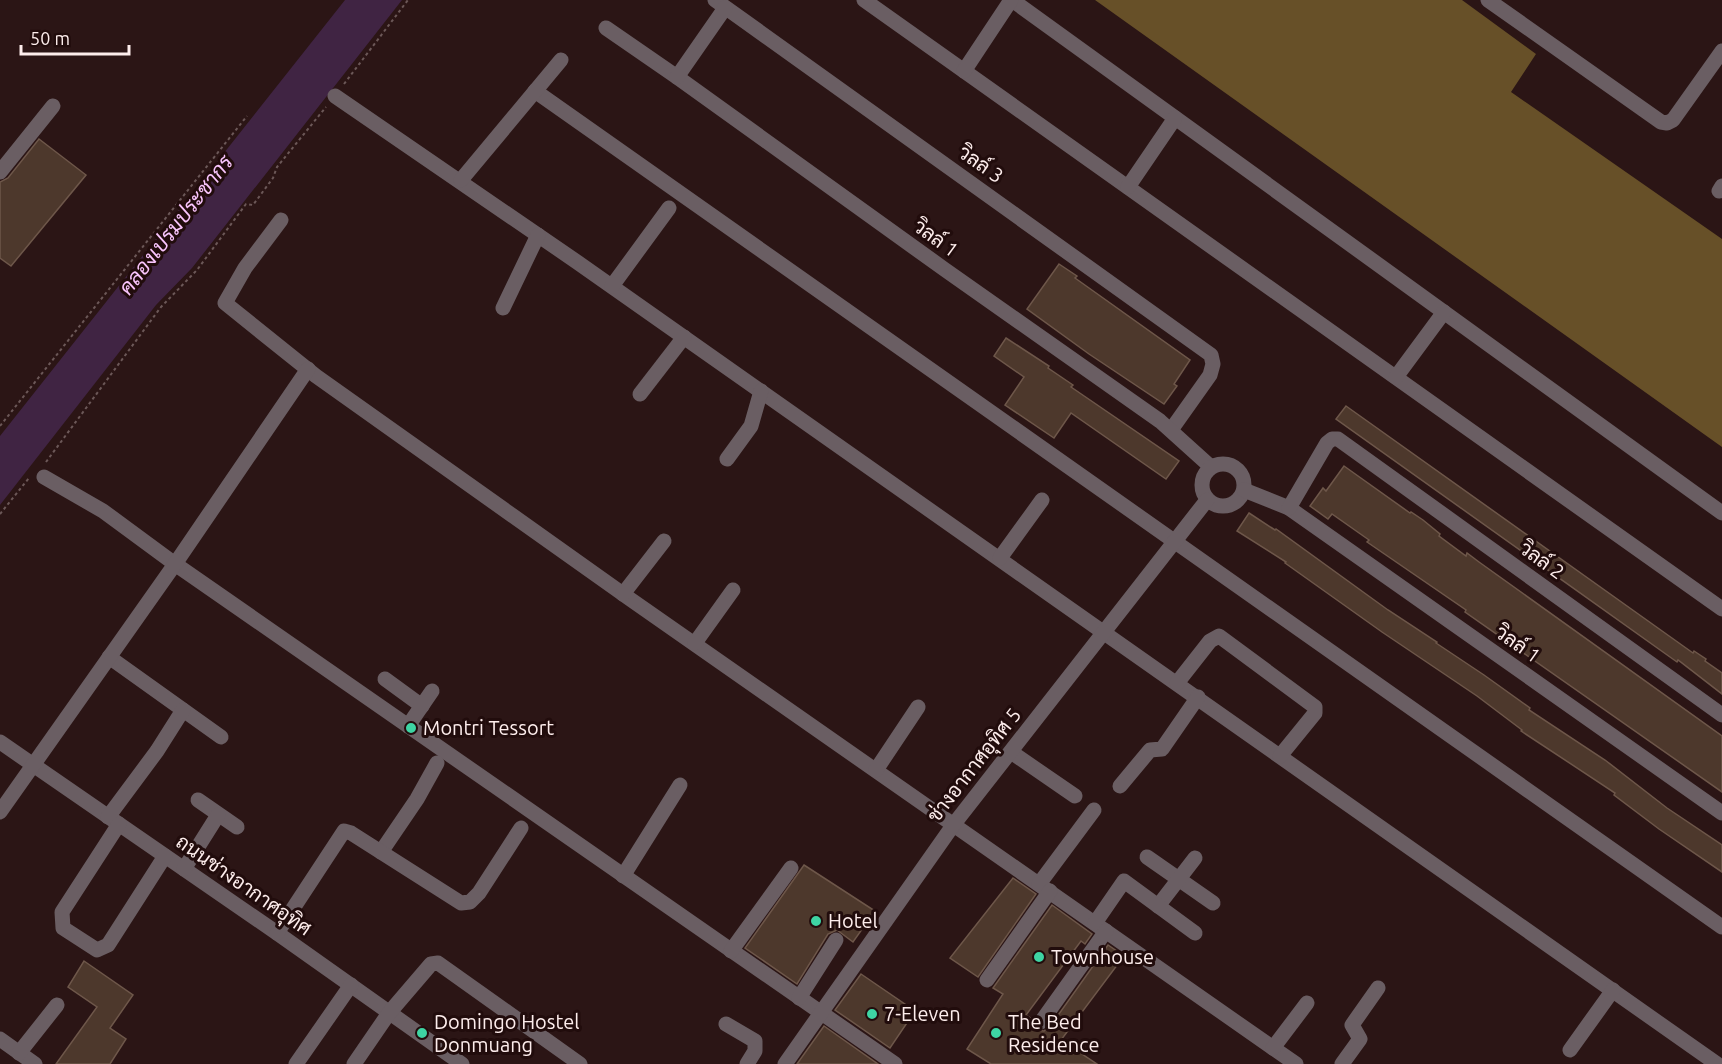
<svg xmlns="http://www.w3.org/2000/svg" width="1722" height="1064" font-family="Ubuntu,Sarabun,sans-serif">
	<rect width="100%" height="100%" fill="#2b1515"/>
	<polygon fill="#675028" points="1095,0 1462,0 1536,54 1511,92 1722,239 1722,447"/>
	<polygon fill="#402443" points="345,0 402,0 192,268 156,305 0,505 0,436"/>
	<g fill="#4d382c" stroke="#6e574a" stroke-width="1.5">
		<polygon points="39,139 86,175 11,266 0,258 0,182 8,178"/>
		<polygon points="1059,264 1077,276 1075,278 1190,360 1174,384 1177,386 1164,404 1089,354 1027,309"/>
		<polygon points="1006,338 1049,366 1048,368 1073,385 1071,387 1179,461 1166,479 1071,413 1054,438 1005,405 1024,377 994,356"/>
		<polygon points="1346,406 1693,653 1694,651 1706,659 1705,661 1722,673 1722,694 1678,660 1677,662 1336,419"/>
		<polygon points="1344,466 1410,513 1411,512 1423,520 1440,534 1439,536 1466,556 1467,553 1479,562 1722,736 1722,792 1465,612 1466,610 1367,542 1369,540 1332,514 1328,519 1310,506 1323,488 1326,491"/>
		<polygon points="1249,513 1275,530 1276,529 1388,610 1437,642 1436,643 1484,675 1530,708 1529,710 1605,760 1667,808 1722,845 1722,872 1659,829 1614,795 1615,793 1521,731 1522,730 1477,696 1382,632 1285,563 1286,562 1237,531"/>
		<polygon points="804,865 875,911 853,942 837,930 828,934 797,984 745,948"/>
		<polygon points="1013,878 1036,894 978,977 950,958"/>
		<polygon points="1052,905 1092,934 1085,944 1081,941 1026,1015 1032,1019 1032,1025 1036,1030 1044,1031 1049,1028 1108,945 1124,956 1061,1040 1097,1064 991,1064 967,1049 1003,994 993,988"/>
		<polygon points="84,961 133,995 110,1028 126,1039 110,1064 56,1064 97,1007 68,987"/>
		<polygon points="861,974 915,1011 890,1048 835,1010"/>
		<polygon points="824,1026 878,1064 797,1064"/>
	</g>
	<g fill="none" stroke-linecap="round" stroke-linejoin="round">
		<g stroke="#6c5858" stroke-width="2" stroke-dasharray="3 3" stroke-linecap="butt">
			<polyline points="344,84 408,0"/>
			<polyline points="0,426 247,116"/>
			<polyline points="46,462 161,307 197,270 246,204 253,205 273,178 277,167 326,107"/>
			<polyline points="0,514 29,478"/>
		</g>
		<g stroke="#6a5e63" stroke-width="15">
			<polyline points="715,0 1211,355 1213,364 1210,375 1171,430"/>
			<polyline points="864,0 1722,609"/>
			<polyline points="1012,0 1722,513"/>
			<polyline points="1488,0 1661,122 1667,123 1673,120 1722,51"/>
			<polyline points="606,28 677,77 944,269 1160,421 1211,467"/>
			<polyline points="964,71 1011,0"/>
			<polyline points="677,77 725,8"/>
			<path d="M535,91C929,373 1327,648 1722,927"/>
			<polyline points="335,96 577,262 1717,1064"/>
			<polyline points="0,172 53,106"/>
			<polyline points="461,180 561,60"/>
			<polyline points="1128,187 1175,118"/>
			<polyline points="1719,191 1722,186"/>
			<polyline points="281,220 245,268 225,303 316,376 630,599 1296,1064"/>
			<polyline points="612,286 669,208"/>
			<polyline points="503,308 538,235"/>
			<polyline points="1396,377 1444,312"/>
			<polyline points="640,394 684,337"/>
			<polyline points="727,459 751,426 761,391"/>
			<circle cx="1223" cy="485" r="21"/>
			<polyline points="44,477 103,511 175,564 895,1064"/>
			<polyline points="1244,490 1289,508 1722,813"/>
			<polyline points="1289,508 1327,443 1332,439 1338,439 1722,715"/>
			<polyline points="1000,558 1042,500"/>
			<polyline points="623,594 664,541"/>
			<polyline points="695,643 733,590"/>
			<polyline points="109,657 221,737"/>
			<polyline points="385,679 422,706"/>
			<polyline points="1177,683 1210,641 1219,636 1315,707 1315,713 1280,756"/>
			<polyline points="408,726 432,691"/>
			<polyline points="0,742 277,933 462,1064"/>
			<polyline points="1011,752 1075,796"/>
			<polyline points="876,770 918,707"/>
			<polyline points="1120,786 1150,750 1162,749 1198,697"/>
			<polyline points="198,800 237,827"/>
			<polyline points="0,812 175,564 308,369"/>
			<polyline points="108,817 157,751 183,710"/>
			<polyline points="119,824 62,912 63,928 97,950 108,945 165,856"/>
			<polyline points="381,852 417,799 437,763"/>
			<polyline points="1147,857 1213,903"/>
			<polyline points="184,869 218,815"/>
			<polyline points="623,876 680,785"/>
			<polyline points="1039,884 1094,810"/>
			<polyline points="1158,906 1195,858"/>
			<polyline points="1095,923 1124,881 1195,933"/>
			<polyline points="277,933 344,831 351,833 461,903 470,902 479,893 521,828"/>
			<polyline points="731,951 791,868"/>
			<polyline points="987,980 1050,891"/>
			<polyline points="799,998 836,940"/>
			<polyline points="1041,1022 1106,931"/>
			<polyline points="726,1024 755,1041 755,1051 747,1064"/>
			<polyline points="0,1039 35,1064"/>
			<polyline points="1273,1048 1307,1003"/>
			<polyline points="1570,1050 1613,990"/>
			<polyline points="19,1053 57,1005"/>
			<polyline points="296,1064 351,985"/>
			<polyline points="354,1064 389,1013 431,964 438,963 580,1064"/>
			<polyline points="785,1064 954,824 1207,500"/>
			<polyline points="1342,1064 1360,1039 1352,1025 1378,988"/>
		</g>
	</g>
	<g fill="#3ed4a3" stroke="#210c0c" stroke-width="2">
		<circle cx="411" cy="728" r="6"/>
		<circle cx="816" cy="921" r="6"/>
		<circle cx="1039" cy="957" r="6"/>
		<circle cx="872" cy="1014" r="6"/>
		<circle cx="422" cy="1033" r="6"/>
		<circle cx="996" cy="1033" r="6"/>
	</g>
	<g text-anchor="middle" stroke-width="6" stroke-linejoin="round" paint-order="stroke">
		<g font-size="20" fill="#fdedec" stroke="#210c0c">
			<text transform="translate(981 164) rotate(35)" y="7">วิลล์ 3</text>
			<text transform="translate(936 238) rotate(36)" y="7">วิลล์ 1</text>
			<text transform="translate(1542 560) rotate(36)" y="7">วิลล์ 2</text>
			<text transform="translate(1518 644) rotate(35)" y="7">วิลล์ 1</text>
			<text transform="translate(974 765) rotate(-52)" y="7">ช่างอากาศอุทิศ 5</text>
			<text transform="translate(244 885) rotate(35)" y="7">ถนนช่างอากาศอุทิศ</text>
		</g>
		<g font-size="20" fill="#fdedec" stroke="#210c0c" text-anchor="start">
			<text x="423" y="735">Montri Tessort</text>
			<text x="828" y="928">Hotel</text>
			<text x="1051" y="964">Townhouse</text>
			<text x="884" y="1021">7-Eleven</text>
			<text x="434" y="1029">Domingo Hostel<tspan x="434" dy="23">Donmuang</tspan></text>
			<text x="1008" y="1029">The Bed<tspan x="1008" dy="23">Residence</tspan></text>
		</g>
		<g font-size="21" font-style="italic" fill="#f9c5fd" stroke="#210c0c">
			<text transform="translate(176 225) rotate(-52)" y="7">คลองเปรมประชากร</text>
		</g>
	</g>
	<path d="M21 45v9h108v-9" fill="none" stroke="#fdedec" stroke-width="3"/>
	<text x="30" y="45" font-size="18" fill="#fdedec" stroke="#210c0c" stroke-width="4.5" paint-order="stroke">50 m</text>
</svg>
